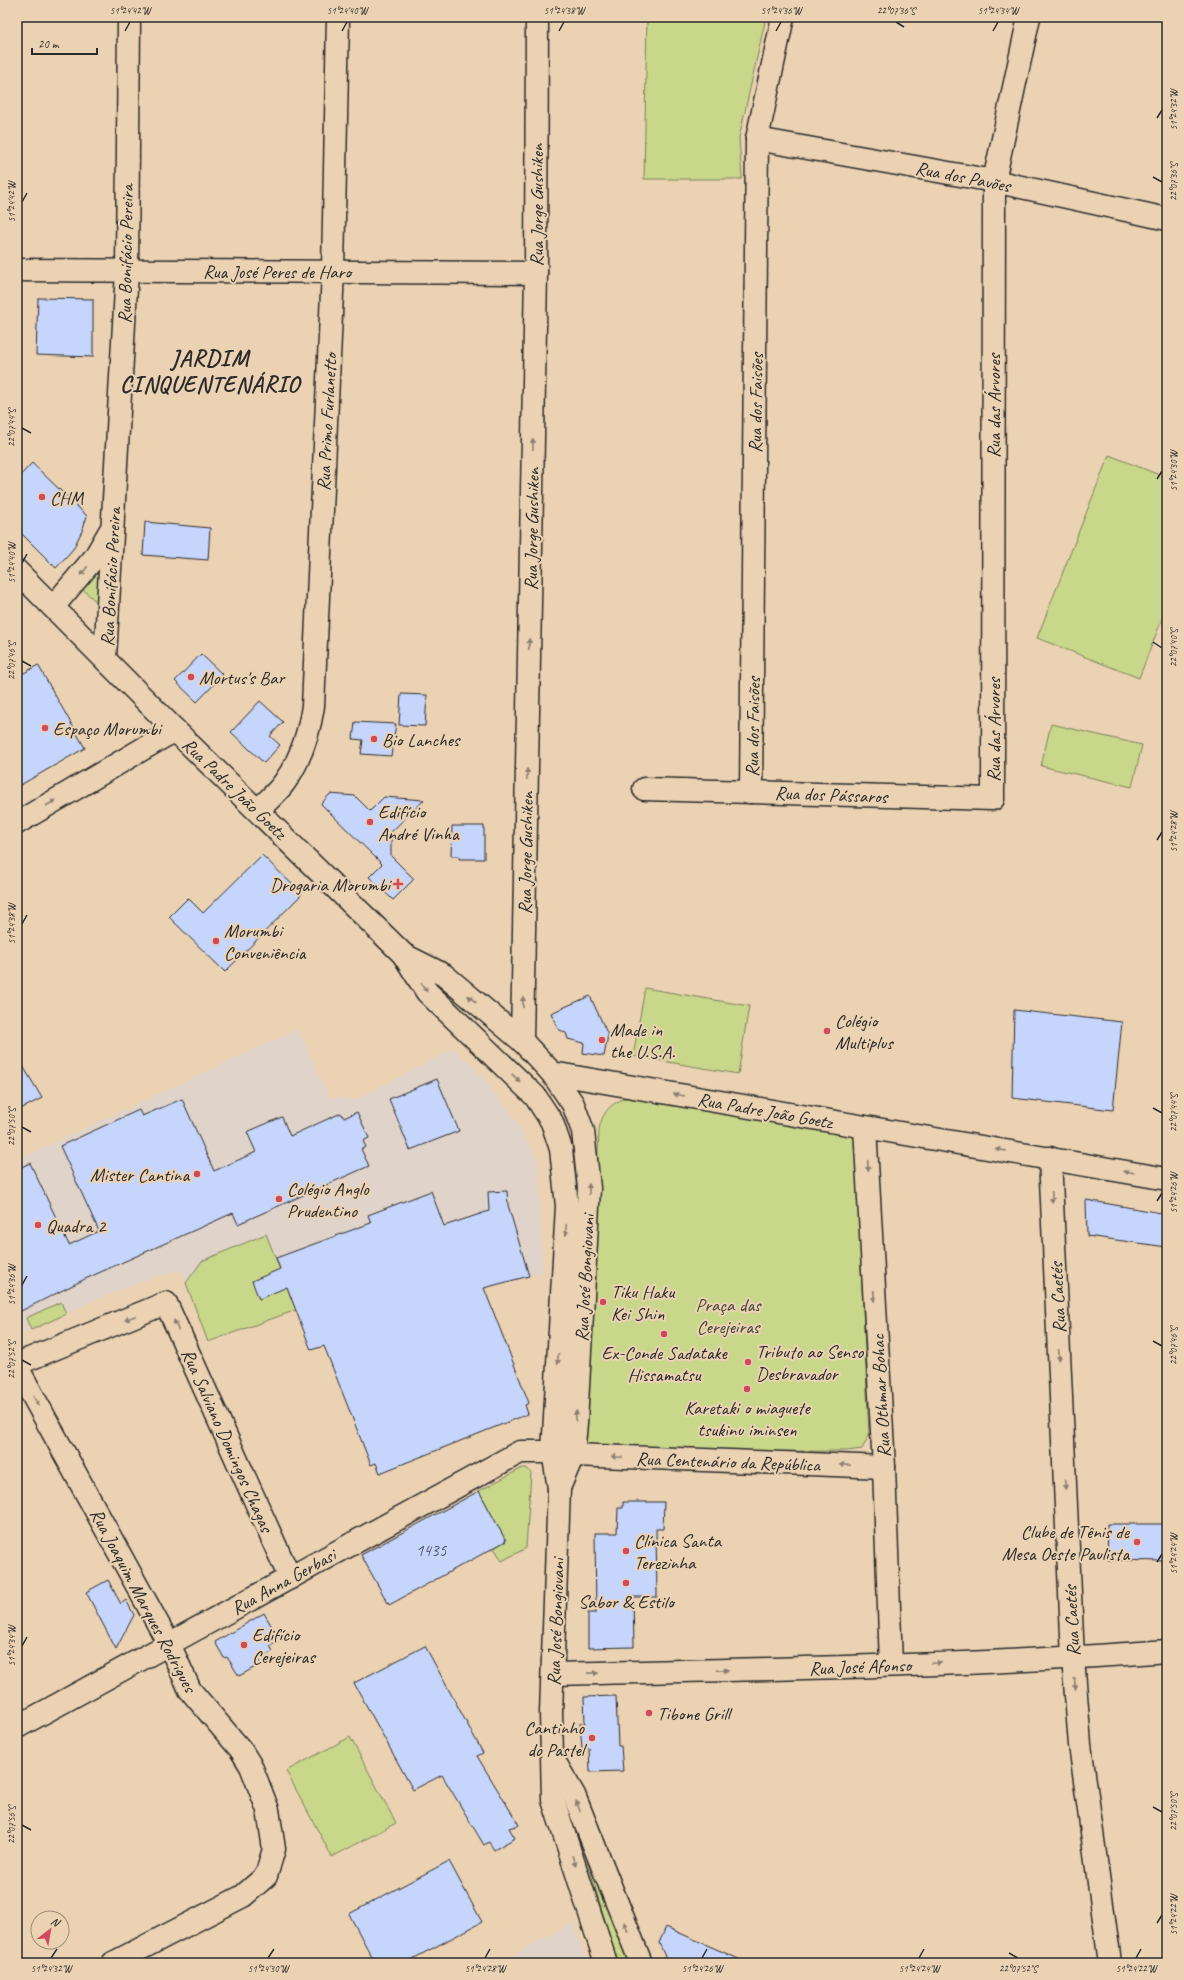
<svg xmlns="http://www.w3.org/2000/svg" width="1184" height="1980" font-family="Caveat,sans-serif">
	<defs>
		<pattern id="grass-tufts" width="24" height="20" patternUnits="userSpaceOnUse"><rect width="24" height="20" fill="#c9d78b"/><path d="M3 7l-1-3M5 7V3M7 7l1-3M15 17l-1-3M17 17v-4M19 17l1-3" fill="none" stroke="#adb978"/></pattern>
	</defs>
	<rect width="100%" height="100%" fill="#ebd2b3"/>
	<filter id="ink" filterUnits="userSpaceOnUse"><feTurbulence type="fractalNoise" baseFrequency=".025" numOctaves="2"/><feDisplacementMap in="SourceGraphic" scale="8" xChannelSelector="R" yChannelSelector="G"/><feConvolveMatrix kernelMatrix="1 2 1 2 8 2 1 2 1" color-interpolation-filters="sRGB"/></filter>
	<g filter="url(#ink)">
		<g fill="#e0d3c9">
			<polygon points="298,1029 329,1096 355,1100 454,1048 475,1068 505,1105 518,1124 538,1161 543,1272 501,1284 469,1291 311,1350 295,1310 208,1342 181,1270 154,1277 95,1300 17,1336 17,1160"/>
			<polygon points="573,1922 586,1963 499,1963"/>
		</g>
		<polygon fill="url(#grass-tufts)" stroke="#7a815b" points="568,1798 631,1963 618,1963"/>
		<g fill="#c9d78b" stroke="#7a815b">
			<polygon points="647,17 766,17 739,138 742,179 644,179"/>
			<polygon points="1109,455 1167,478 1167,606 1139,678 1037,638"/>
			<polygon points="103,561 101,606 79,586"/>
			<polygon points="1051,724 1142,745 1132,787 1041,766"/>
			<polygon points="645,988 749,1006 738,1074 633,1056"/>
			<path d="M632,1096L855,1136L869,1435L862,1449L847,1451L586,1452L599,1129C603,1110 613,1101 632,1096Z"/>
			<polygon points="266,1234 296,1310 208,1342 186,1283 202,1261"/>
			<polygon points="61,1302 66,1314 31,1330 26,1318"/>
			<polygon points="522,1468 527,1468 531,1473 526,1548 502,1561 494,1548 506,1541 479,1491"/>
			<polygon points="350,1737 396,1823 332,1857 286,1771"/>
		</g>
		<g fill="#c6d5fc" stroke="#2b2b2b">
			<polygon points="38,298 93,299 93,357 36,355"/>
			<polygon points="32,463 87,516 82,531 73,549 56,568 17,529 17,479"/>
			<polygon points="145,522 210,528 208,560 143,555"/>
			<polygon points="201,654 223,675 197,702 175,681"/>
			<polygon points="38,665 85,748 17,787 17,677"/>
			<polygon points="401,694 427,695 425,726 399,725"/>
			<polygon points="260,701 283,722 270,736 280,745 264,763 231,732"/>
			<polygon points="355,722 396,724 391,756 361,754 363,740 353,739"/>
			<polygon points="330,794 355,796 370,811 384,797 424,800 391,832 391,856 414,879 393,900 369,877 382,864 321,804"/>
			<polygon points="452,826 484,826 484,859 459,859 459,856 451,856"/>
			<polygon points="262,855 302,894 225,972 169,917 188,898 203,913"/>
			<polygon points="590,996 608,1035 604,1056 583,1053 584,1043 568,1039 566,1033 558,1029 551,1013"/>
			<polygon points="1014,1010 1122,1022 1113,1110 1012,1098"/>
			<polygon points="17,1056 42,1098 17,1111"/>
			<polygon points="437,1079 459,1131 410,1150 389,1099"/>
			<polygon points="182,1099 214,1171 256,1152 247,1132 282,1117 290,1136 341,1113 344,1118 357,1112 369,1138 363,1141 366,1147 361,1149 369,1166 238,1224 233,1213 85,1279 17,1313 17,1169 30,1163 69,1245 99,1231 60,1146 139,1110 142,1116"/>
			<polygon points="431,1191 444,1226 489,1211 488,1192 507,1191 508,1205 529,1276 484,1288 529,1403 525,1405 528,1414 380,1473 376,1463 371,1465 324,1346 311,1350 287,1287 259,1299 252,1281 280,1269 276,1258 371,1223 368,1215"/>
			<polygon points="1086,1200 1167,1214 1167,1247 1087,1236"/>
			<polygon points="479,1491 506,1541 389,1605 361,1555"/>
			<polygon points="623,1502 664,1502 663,1529 656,1529 657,1597 633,1597 634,1647 588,1648 588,1613 596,1613 595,1533 617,1533 618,1508 623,1508"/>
			<polygon points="1107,1524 1167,1524 1167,1561 1108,1560"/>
			<polygon points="108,1580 121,1604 126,1600 134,1615 116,1649 86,1592"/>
			<polygon points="264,1613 275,1632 268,1635 274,1644 270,1646 273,1651 258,1660 261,1664 239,1676 227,1657 224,1658 215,1642"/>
			<polygon points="425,1646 483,1753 477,1756 519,1825 509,1828 515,1838 494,1850 489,1842 484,1845 442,1775 413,1790 354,1683"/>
			<polygon points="616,1696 618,1746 621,1746 623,1771 590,1772 589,1748 582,1748 580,1723 585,1723 584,1697"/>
			<polygon points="449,1861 482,1922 405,1963 375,1963 349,1914"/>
			<polygon points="666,1927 748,1963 668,1963 659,1943"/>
		</g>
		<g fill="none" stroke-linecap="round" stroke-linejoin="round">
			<g stroke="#2b2b2b" stroke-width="25">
				<g id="street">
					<polyline points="757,139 994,181 1167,219"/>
					<polyline points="17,270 536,273"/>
					<polyline points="53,607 95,557 110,531"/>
					<polyline points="105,658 127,271 129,17"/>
					<polyline points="644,789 993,799 994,181 1029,17"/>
					<polyline points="751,792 757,139 783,17"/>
					<path d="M258,810C266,802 277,793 284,783C300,761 309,733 313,706L333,271L338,17"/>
					<polyline points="17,823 175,730"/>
					<polyline points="522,1041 536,273 537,17"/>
					<polyline points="552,1073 1167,1179"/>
					<polyline points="865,1127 884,1467 891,1665"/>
					<polyline points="1050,1158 1073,1658 1080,1745 1110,1963"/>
					<polyline points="17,1364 166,1303 290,1578"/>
					<polyline points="17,1367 169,1644 190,1690 241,1750 251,1766 268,1810 274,1849 266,1876 243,1896 113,1963"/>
					<path d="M554,1674C758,1669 963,1667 1167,1651"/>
					<polyline points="17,1727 520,1452 553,1452 573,1455 884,1467"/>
				</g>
			</g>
			<g stroke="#2b2b2b" stroke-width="25">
				<g id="secondary">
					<polyline points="17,571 175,730 403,954 427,992 535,1096 552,1122 561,1149 567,1206 553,1452 559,1488 551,1713 553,1800 606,1963"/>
					<polyline points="404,955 444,975 522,1041 552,1073 573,1104 583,1131 589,1188 576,1423 573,1455 559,1488"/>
					<polyline points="553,1759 574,1795 641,1963"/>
				</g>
			</g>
			<use href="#street" stroke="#ebd2b3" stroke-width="22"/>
			<use href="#secondary" stroke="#ebd2b3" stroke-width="22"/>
		</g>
		<defs><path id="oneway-solid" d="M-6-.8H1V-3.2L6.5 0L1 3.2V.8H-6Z"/></defs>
		<g fill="#8b7e6f">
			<use href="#oneway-solid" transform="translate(533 444) rotate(-89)"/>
			<use href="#oneway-solid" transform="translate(84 571) rotate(129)"/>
			<use href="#oneway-solid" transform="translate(529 644) rotate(-89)"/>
			<use href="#oneway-solid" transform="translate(527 774) rotate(-89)"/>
			<use href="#oneway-solid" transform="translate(51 803) rotate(-30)"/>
			<use href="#oneway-solid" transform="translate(424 987) rotate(57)"/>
			<use href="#oneway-solid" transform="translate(472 999) rotate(-140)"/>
			<use href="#oneway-solid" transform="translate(523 1002) rotate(-90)"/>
			<use href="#oneway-solid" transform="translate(516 1078) rotate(44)"/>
			<use href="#oneway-solid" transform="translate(679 1095) rotate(-170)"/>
			<use href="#oneway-solid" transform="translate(1001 1150) rotate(-171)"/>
			<use href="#oneway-solid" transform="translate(868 1166) rotate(87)"/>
			<use href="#oneway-solid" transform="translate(1129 1172) rotate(-170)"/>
			<use href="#oneway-solid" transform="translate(589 1189) rotate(-91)"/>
			<use href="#oneway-solid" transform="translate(1052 1197) rotate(87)"/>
			<use href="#oneway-solid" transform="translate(566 1230) rotate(92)"/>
			<use href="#oneway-solid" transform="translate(874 1296) rotate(87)"/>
			<use href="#oneway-solid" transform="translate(130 1318) rotate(158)"/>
			<use href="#oneway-solid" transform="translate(176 1325) rotate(-114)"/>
			<use href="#oneway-solid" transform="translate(1059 1355) rotate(87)"/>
			<use href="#oneway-solid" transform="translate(558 1359) rotate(94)"/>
			<use href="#oneway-solid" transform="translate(36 1401) rotate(61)"/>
			<use href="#oneway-solid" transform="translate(576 1416) rotate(-87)"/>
			<use href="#oneway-solid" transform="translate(617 1457) rotate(-178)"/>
			<use href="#oneway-solid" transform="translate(845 1465) rotate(-178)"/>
			<use href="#oneway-solid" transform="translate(1065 1484) rotate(87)"/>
			<use href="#oneway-solid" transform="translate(936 1663) rotate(-2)"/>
			<use href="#oneway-solid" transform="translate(723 1670) rotate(-1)"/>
			<use href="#oneway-solid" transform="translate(593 1673) rotate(-1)"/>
			<use href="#oneway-solid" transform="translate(1075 1684) rotate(85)"/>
			<use href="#oneway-solid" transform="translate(578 1806) rotate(-112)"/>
			<use href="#oneway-solid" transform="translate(574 1861) rotate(71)"/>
			<use href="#oneway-solid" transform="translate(626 1927) rotate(-112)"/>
		</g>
	</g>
	<path fill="none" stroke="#2b2b2b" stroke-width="1.5" d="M896,22L904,27M125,31L130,22M342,31L347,22M559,31L564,22M776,31L781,22M993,31L998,22M1157,118L1162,110M1153,177L1162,182M22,202L27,193M22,428L31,433M1157,479L1162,471M22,563L27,554M1153,642L1162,648M22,661L31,666M1157,840L1162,832M22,924L27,915M1153,1108L1162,1113M22,1127L31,1132M1157,1201L1162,1193M22,1285L27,1276M1153,1341L1162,1346M22,1360L31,1365M1157,1562L1162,1554M22,1646L27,1637M1153,1807L1162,1812M22,1825L31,1830M1157,1923L1162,1915M1009,1953L1018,1958M51,1958L57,1949M268,1958L274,1949M485,1958L490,1949M702,1958L707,1949M919,1958L924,1949M1136,1958L1141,1949"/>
	<g fill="#d1495b" stroke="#ebd2b3" stroke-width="1.5">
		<circle cx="42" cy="497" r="4"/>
		<circle cx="191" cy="677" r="4"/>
		<circle cx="45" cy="728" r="4"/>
		<circle cx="374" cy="739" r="4"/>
		<circle cx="370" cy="822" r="4"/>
		<path d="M396 878h4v4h4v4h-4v4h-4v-4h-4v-4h4z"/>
		<circle cx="216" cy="941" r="4"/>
		<circle cx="827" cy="1031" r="4"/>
		<circle cx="602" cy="1040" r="4"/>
		<circle cx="197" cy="1174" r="4"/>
		<circle cx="279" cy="1199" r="4"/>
		<circle cx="38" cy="1225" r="4"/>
		<circle cx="603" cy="1302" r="4"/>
		<circle cx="664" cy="1334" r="4"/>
		<circle cx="748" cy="1362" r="4"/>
		<circle cx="747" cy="1389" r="4"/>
		<circle cx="1137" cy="1542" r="4"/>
		<circle cx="626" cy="1551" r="4"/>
		<circle cx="626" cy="1583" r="4"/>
		<circle cx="244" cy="1645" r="4"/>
		<circle cx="649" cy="1713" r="4"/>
		<circle cx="592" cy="1738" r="4"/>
	</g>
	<g text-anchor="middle" stroke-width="4" stroke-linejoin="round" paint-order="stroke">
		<g font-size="17" fill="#52565f">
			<text x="431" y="1556">1435</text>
		</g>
		<g font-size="19" fill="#2b2b2b" stroke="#ebd2b3">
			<text transform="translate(963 176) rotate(11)" y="7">Rua dos Pavões</text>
			<text transform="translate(536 205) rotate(-90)" y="7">Rua Jorge Gushiken</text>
			<text transform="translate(125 254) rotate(-89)" y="7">Rua Bonifácio Pereira</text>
			<text x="277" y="278">Rua José Peres de Haro</text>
			<text transform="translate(755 403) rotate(-89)" y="7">Rua dos Faisões</text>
			<text transform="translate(993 406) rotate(-90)" y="7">Rua das Árvores</text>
			<text transform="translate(326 422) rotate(-87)" y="7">Rua Primo Furlanetto</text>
			<text transform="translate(531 529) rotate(-89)" y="7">Rua Jorge Gushiken</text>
			<text transform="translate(110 577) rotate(-87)" y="7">Rua Bonifácio Pereira</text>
			<text transform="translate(752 727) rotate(-89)" y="7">Rua dos Faisões</text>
			<text transform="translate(993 730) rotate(-90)" y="7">Rua das Árvores</text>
			<text transform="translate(235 788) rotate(44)" y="7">Rua Padre João Goetz</text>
			<text transform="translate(831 794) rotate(2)" y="7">Rua dos Pássaros</text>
			<text transform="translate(525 853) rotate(-89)" y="7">Rua Jorge Gushiken</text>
			<text transform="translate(765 1110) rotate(10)" y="7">Rua Padre João Goetz</text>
			<text transform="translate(584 1278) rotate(-87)" y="7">Rua José Bongiovani</text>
			<text transform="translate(1057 1298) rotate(-93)" y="7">Rua Caetés</text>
			<text transform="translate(880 1396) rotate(-93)" y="7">Rua Othmar Bohac</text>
			<text transform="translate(228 1440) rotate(66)" y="7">Rua Salviano Domingos Chagas</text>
			<text transform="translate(728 1461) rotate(2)" y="7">Rua Centenário da República</text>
			<text transform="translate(283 1581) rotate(-29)" y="7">Rua Anna Gerbasi</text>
			<text transform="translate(144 1600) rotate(62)" y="7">Rua Joaquim Marques Rodrigues</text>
			<text transform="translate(1071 1621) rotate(-93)" y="7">Rua Caetés</text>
			<text transform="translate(555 1622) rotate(-88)" y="7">Rua José Bongiovani</text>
			<text transform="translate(860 1666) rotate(-2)" y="7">Rua José Afonso</text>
		</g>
		<g font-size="19" fill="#2b2b2b" stroke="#ebd2b3" text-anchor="start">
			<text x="50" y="504">CHM</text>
			<text x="199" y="684">Mortus's Bar</text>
			<text x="53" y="735">Espaço Morumbi</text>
			<text x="382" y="746">Bio Lanches</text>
			<text x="378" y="818">Edifício<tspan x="378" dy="22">André Vinha</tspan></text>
			<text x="390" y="891" text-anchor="end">Drogaria Morumbi</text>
			<text x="224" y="937">Morumbi<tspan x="224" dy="22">Conveniência</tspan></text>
			<text x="835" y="1027">Colégio<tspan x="835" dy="22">Multiplus</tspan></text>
			<text x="610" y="1036">Made in<tspan x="610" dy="22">the U.S.A.</tspan></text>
			<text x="189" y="1181" text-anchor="end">Mister Cantina</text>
			<text x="287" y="1195">Colégio Anglo<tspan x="287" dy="22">Prudentino</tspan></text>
			<text x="46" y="1232">Quadra 2</text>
			<text x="611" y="1298">Tiku Haku<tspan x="611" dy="22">Kei Shin</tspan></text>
			<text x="756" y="1358">Tributo ao Senso<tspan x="756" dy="22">Desbravador</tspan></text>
			<text x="664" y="1359" text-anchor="middle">Ex-Conde Sadatake<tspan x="664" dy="22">Hissamatsu</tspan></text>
			<text x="747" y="1414" text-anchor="middle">Karetaki o miaguete<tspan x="747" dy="22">tsukinu iminsen</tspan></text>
			<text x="1129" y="1538" text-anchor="end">Clube de Tênis de<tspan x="1129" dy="22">Mesa Oeste Paulista</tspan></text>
			<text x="634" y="1547">Clínica Santa<tspan x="634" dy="22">Terezinha</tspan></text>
			<text x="626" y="1608" text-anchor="middle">Sabor &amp; Estilo</text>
			<text x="252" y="1641">Edifício<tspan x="252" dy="22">Cerejeiras</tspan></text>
			<text x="657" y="1720">Tibone Grill</text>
			<text x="584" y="1734" text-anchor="end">Cantinho<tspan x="584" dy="22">do Pastel</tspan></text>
		</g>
		<g font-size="19" fill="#434539" stroke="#ebd2b3">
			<text x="728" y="1311">Praça das<tspan x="728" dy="22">Cerejeiras</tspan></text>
		</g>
		<g font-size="23" font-weight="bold" letter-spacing="1" fill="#2b2b2b" stroke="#ebd2b3">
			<text x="210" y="366">JARDIM<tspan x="210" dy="26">CINQUENTENÁRIO</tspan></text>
		</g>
	</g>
	<rect width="1184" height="1980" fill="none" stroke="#ebd2b3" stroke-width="44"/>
	<g transform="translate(50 1930) rotate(31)"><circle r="19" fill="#ebd2b3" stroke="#9e8f7d"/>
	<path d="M0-3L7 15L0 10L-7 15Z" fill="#d1495b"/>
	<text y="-6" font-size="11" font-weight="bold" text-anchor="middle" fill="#2b2b2b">N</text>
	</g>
	<path d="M32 48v6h65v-6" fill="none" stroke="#2b2b2b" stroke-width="2"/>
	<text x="38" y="48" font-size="12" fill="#2b2b2b" stroke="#ebd2b3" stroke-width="3" paint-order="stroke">20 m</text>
	<rect x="22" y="22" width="1140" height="1936" fill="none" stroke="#2b2b2b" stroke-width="1.5"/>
	<g font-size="10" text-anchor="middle" fill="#2b2b2b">
		<text x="130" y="14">51°24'42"W</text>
		<text x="347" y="14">51°24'40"W</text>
		<text x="564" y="14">51°24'38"W</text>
		<text x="781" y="14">51°24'36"W</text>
		<text x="896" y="14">22°07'36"S</text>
		<text x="998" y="14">51°24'34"W</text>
		<text transform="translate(1173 110) rotate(-90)" y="4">51°24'32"W</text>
		<text transform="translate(1173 182) rotate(-90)" y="4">22°07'36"S</text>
		<text transform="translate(11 202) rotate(-90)" y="4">51°24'42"W</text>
		<text transform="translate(11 428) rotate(-90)" y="4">22°07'44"S</text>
		<text transform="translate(1173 471) rotate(-90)" y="4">51°24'30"W</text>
		<text transform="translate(11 563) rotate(-90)" y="4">51°24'40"W</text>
		<text transform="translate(1173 648) rotate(-90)" y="4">22°07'40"S</text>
		<text transform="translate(11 661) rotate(-90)" y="4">22°07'46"S</text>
		<text transform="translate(1173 832) rotate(-90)" y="4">51°24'28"W</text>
		<text transform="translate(11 924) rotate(-90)" y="4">51°24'38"W</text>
		<text transform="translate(1173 1113) rotate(-90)" y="4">22°07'44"S</text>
		<text transform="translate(11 1127) rotate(-90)" y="4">22°07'50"S</text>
		<text transform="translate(1173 1193) rotate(-90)" y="4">51°24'26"W</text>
		<text transform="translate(11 1285) rotate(-90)" y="4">51°24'36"W</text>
		<text transform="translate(1173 1346) rotate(-90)" y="4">22°07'46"S</text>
		<text transform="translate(11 1360) rotate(-90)" y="4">22°07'52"S</text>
		<text transform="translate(1173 1554) rotate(-90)" y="4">51°24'24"W</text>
		<text transform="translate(11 1646) rotate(-90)" y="4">51°24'34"W</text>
		<text transform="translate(1173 1812) rotate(-90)" y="4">22°07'50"S</text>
		<text transform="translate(11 1825) rotate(-90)" y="4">22°07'56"S</text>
		<text transform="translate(1173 1915) rotate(-90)" y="4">51°24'22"W</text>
		<text x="51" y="1972">51°24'32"W</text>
		<text x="268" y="1972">51°24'30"W</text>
		<text x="485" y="1972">51°24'28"W</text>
		<text x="702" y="1972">51°24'26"W</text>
		<text x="919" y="1972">51°24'24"W</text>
		<text x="1018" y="1972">22°07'52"S</text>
		<text x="1136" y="1972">51°24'22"W</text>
	</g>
</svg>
